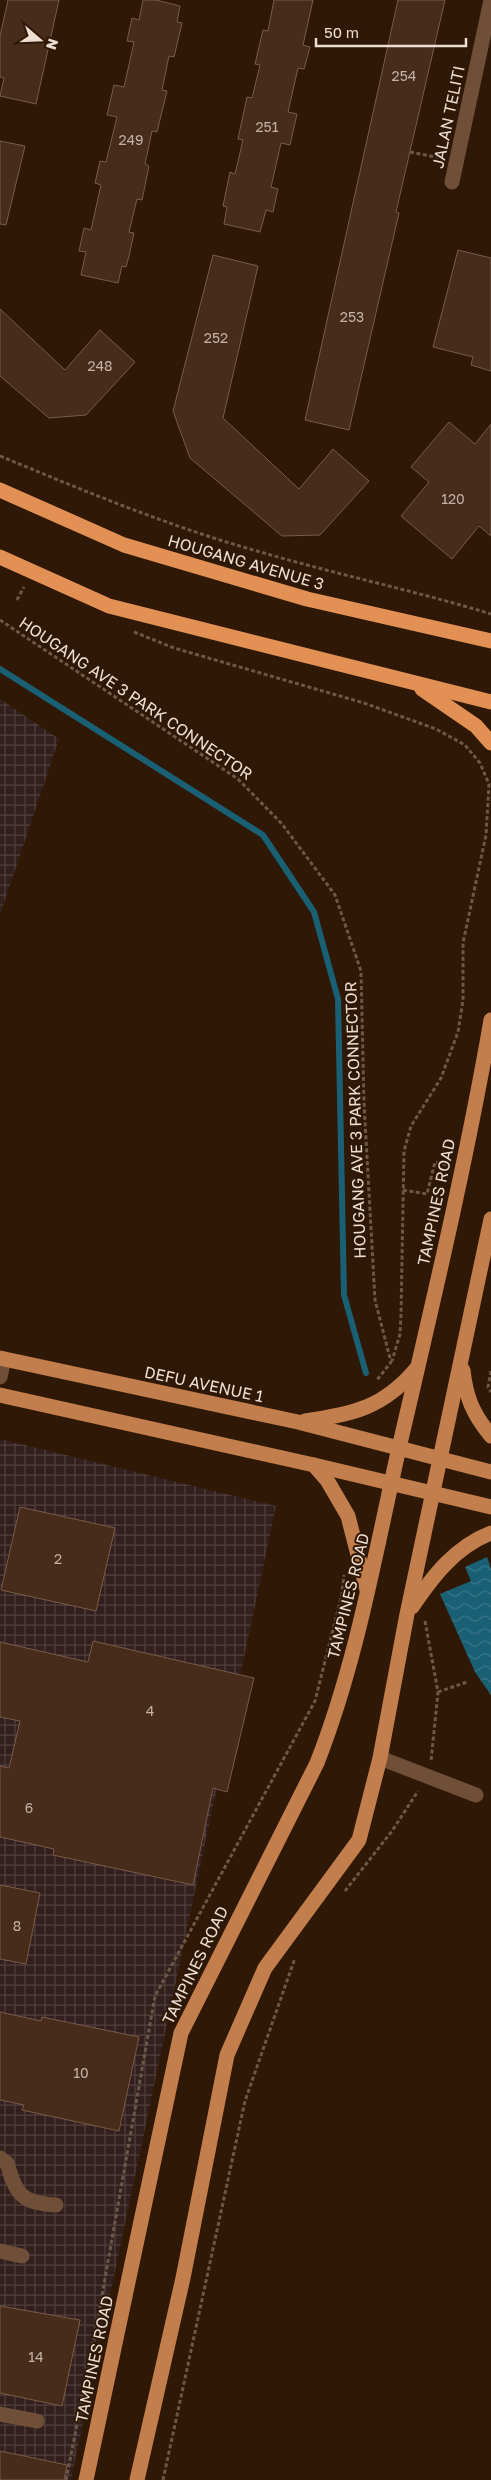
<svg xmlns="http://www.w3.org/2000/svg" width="491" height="2480" font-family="'Golos Text',sans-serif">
	<defs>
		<pattern id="industrial-grid" width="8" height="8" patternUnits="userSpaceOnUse" patternTransform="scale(1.25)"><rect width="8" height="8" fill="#33201e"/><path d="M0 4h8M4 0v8" fill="none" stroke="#51403e"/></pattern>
		<pattern id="water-waves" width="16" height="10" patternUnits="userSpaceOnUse" patternTransform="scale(1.25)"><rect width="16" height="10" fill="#196075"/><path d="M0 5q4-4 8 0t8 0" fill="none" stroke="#3b7688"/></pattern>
	</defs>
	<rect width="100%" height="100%" fill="#2f1805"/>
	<g fill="url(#industrial-grid)">
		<polygon points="0,699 59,739 0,915"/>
		<polygon points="0,1439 276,1506 71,2480 0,2480"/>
	</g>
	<polygon fill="url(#water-waves)" points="487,1557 491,1569 491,1695 475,1672 440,1594 471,1581 465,1567"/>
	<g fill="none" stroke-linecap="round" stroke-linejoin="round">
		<polyline stroke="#196075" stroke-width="6" points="0,669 263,835 314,912 338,999 344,1295 366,1373"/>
	</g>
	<g fill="#472c1c" stroke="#795b49">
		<polygon points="8,0 59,0 36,104 0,96 4,78 0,77 0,36"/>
		<polygon points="143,0 156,0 180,6 177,22 182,23 174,57 169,56 162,90 167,91 157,132 152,131 145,164 149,166 142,200 137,199 129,232 134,233 129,256 126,267 122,266 118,283 81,275 86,252 79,251 84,228 91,230 101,185 95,183 100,161 106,162 117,117 107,115 114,85 124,87 134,42 127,41 132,18 139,20"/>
		<polygon points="274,0 313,0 303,45 310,47 304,69 298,68 288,112 297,114 290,145 281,143 271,187 278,189 273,212 266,210 260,232 224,224 227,207 223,206 230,172 235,174 243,140 238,139 247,97 252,98 260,65 255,64 263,30 268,31"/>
		<polygon points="398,0 445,0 396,212 399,213 349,430 305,420"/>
		<polygon points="0,141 25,146 6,225 0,224"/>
		<polygon points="458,250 491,258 491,371 471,365 473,357 433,347"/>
		<polygon points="213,255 258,266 223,418 299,489 333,449 369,481 320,535 282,536 190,458 173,411"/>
		<polygon points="0,309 65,370 100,330 135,362 86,415 49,418 0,376"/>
		<polygon points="449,422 475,444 491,424 491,536 479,526 452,559 401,516 429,482 411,467"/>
		<polygon points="20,1507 115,1528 96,1611 1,1590"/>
		<polygon points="93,1641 254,1678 227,1792 213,1788 193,1885 53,1855 54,1849 0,1837 0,1766 9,1768 20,1721 0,1717 0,1642 88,1662"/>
		<polygon points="0,1885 40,1893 26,1964 0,1959"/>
		<polygon points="0,2012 41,2021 42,2017 139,2037 119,2131 22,2110 24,2105 0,2100"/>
		<polygon points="0,2306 80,2320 62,2406 0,2393"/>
		<polygon points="0,2451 67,2465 64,2480 0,2480"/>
	</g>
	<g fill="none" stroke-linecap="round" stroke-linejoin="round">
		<g stroke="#6d5847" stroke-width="3" stroke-dasharray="4 2.5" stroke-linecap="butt">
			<polyline points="410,152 441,158"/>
			<path d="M0,456C87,492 173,528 264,553C339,575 416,591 491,614"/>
			<polyline points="17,600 24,587"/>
			<polyline points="0,620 238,779 282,824 335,895 361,971 364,1103 375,1300 391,1362 377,1380"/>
			<polyline points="134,632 174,648 364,703 436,729 465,745 480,763 489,784 486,835 463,943 463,1000 458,1032 441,1078 411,1126 404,1151 401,1315 400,1334 392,1361"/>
			<polyline points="403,1190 427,1194 435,1162 447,1165"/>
			<polyline points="491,1371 488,1387 491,1392"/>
			<polyline points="425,1621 438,1692 431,1761"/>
			<polyline points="438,1692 467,1682"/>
			<polyline points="345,1891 392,1831 418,1791"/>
			<polyline points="66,2480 98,2318 155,1996 315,1701 342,1594 344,1575"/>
			<polyline points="163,2480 245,2101 295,1958"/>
		</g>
		<g stroke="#704f38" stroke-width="15">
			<polyline points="452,182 491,0"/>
			<polyline points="0,1377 4,1359"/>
			<polyline points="380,1758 476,1795"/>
			<path d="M0,2158L7,2163C16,2195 22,2203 56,2205"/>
			<polyline points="0,2251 22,2256"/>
			<polyline points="0,2414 37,2421"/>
		</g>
		<g stroke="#c27e4c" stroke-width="15">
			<polyline points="0,1358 298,1422 491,1472"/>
			<path d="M463,1370C466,1398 473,1414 491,1436"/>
			<polyline points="0,1395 314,1465 491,1507"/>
			<path d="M305,1421C353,1414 383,1408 416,1369"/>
			<polyline points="314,1465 327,1480 348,1516 367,1590"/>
			<path d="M412,1607C433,1576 455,1547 491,1533"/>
			<path d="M86,2480L181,2033L317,1763C357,1661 375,1554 399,1448C432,1306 466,1164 491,1020"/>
			<polyline points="137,2480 183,2278 227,2055 265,1968 359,1840 380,1758 407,1614 491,1219"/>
		</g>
		<g stroke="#e29054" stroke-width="15">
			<polyline points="0,490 124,545 307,599 491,641"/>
			<polyline points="0,557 109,606 491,702"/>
			<polyline points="422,689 476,726 491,743"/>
		</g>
	</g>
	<g text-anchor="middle" stroke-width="4" stroke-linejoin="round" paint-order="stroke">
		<g font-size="14" fill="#c4b2a4">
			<text x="404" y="81">254</text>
			<text x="267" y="132">251</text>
			<text x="131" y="145">249</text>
			<text x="352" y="322">253</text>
			<text x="216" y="343">252</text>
			<text x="100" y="371">248</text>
			<text x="453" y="504">120</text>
			<text x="58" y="1564">2</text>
			<text x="150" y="1716">4</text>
			<text x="29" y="1813">6</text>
			<text x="17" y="1931">8</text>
			<text x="81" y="2078">10</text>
			<text x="36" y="2362">14</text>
		</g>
		<g font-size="16" fill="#eeded2" stroke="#2f1805">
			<text transform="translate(448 117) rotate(-78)" y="6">JALAN TELITI</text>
			<text transform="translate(246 562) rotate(16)" y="6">HOUGANG AVENUE 3</text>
			<text transform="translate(136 698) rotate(34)" y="6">HOUGANG AVE 3 PARK CONNECTOR</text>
			<text transform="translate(355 1120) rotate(-92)" y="6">HOUGANG AVE 3 PARK CONNECTOR</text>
			<text transform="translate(436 1202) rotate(-78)" y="6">TAMPINES ROAD</text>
			<text transform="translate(204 1384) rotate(12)" y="6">DEFU AVENUE 1</text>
			<text transform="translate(348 1596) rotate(-76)" y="6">TAMPINES ROAD</text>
			<text transform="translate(195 1965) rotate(-64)" y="6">TAMPINES ROAD</text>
			<text transform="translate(94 2359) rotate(-78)" y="6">TAMPINES ROAD</text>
		</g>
	</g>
	<g transform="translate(40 40) rotate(109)" stroke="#2f1805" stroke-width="4" paint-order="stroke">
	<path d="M0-4L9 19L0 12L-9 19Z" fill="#eeded2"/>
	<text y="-8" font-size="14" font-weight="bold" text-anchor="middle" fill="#eeded2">N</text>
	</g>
	<path d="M316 38v8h150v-8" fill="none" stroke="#eeded2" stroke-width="2.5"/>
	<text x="324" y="38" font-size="15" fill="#eeded2" stroke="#2f1805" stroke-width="4" paint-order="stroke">50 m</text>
</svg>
